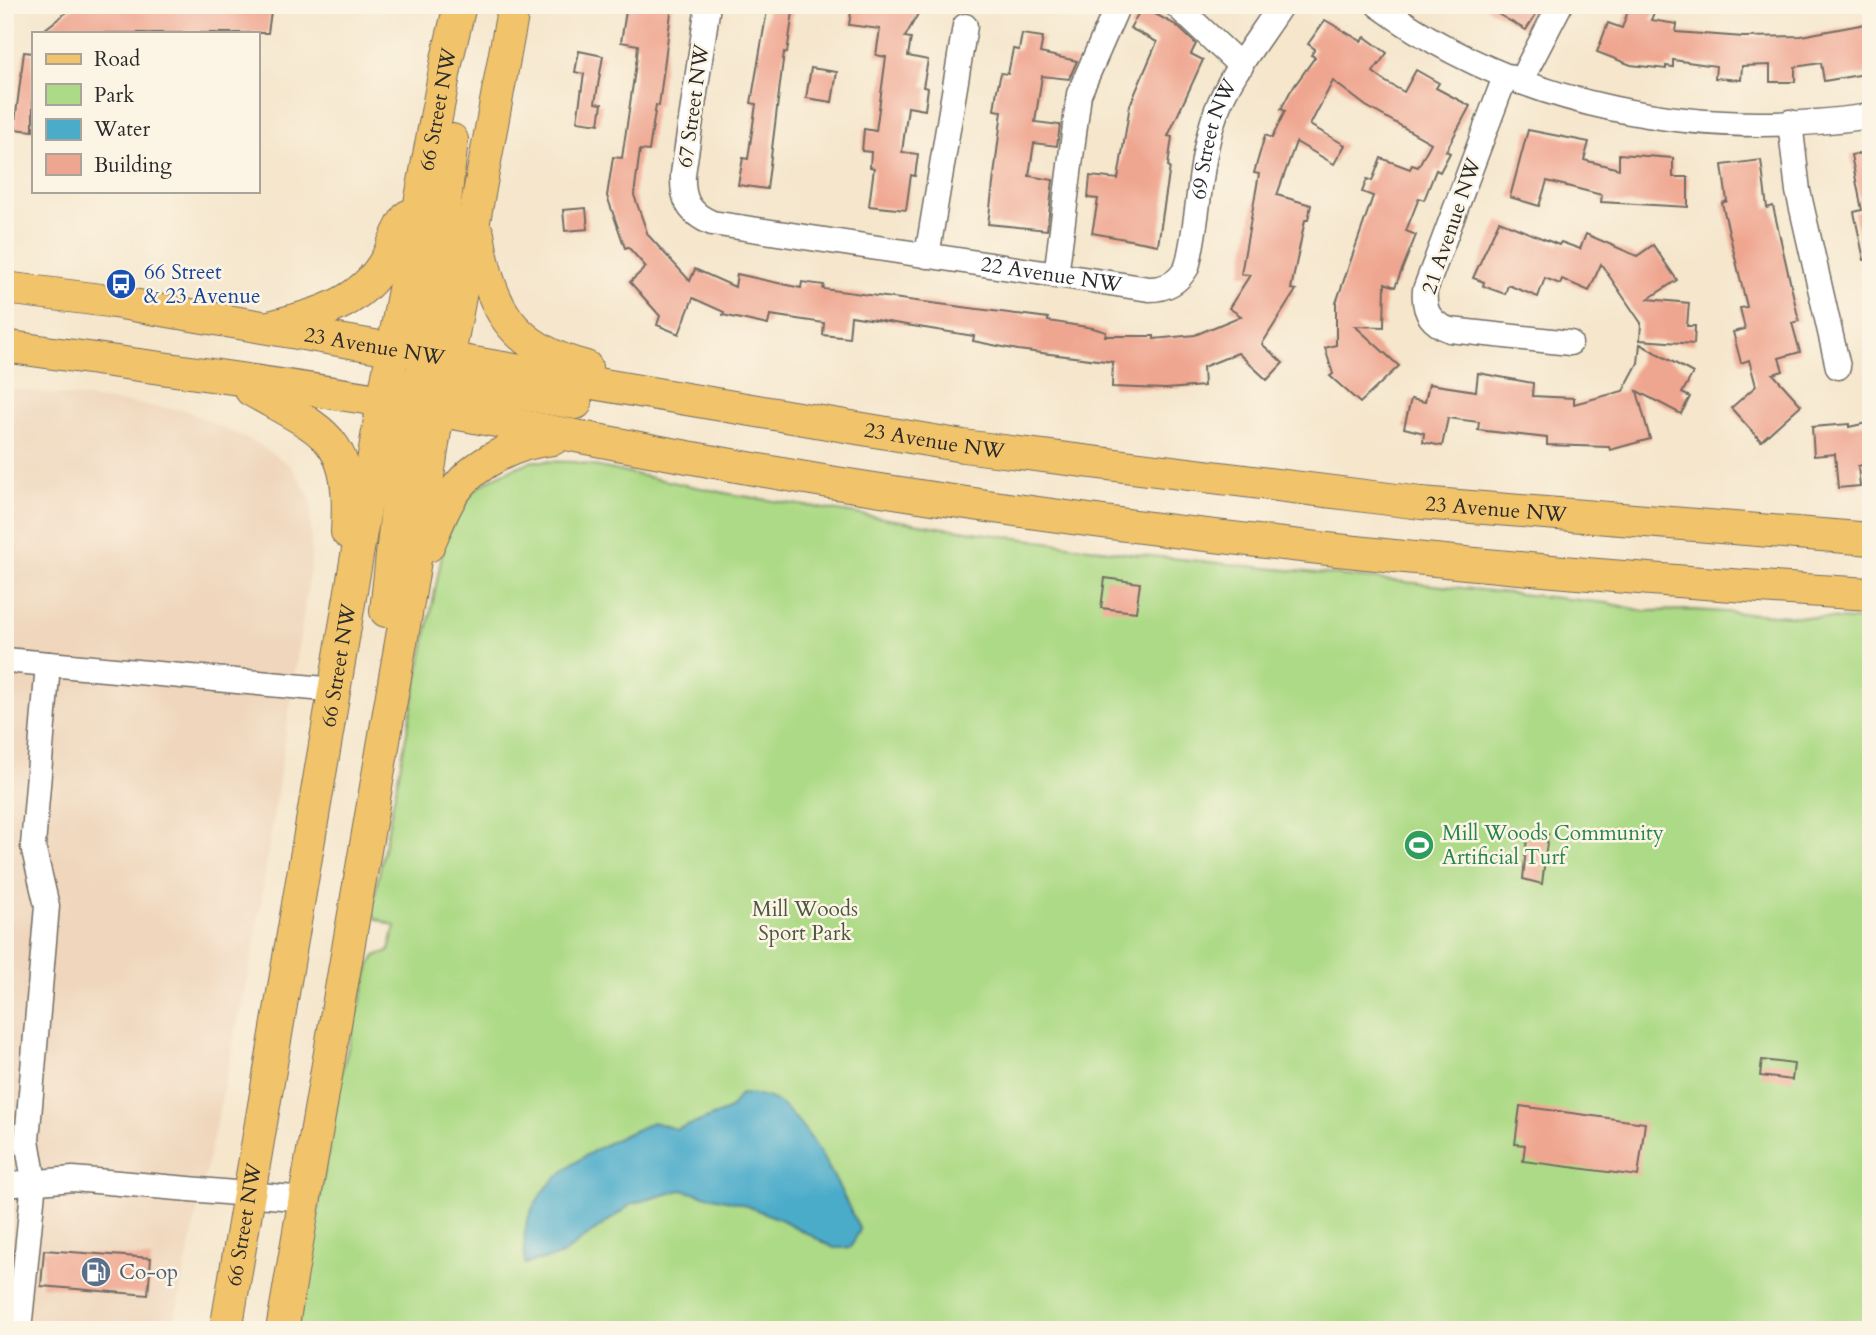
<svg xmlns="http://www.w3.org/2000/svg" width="1876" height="1335" font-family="Cardo,serif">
	<rect width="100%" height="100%" fill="#fcf5e5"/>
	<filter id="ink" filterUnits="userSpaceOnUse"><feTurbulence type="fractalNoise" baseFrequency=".0143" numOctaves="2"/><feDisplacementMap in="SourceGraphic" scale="14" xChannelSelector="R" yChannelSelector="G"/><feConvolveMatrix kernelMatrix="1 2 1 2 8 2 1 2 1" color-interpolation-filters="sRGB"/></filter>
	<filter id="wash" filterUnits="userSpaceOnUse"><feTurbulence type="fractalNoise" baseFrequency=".00686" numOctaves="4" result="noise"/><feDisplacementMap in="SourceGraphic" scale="28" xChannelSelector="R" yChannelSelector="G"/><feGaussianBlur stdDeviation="1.57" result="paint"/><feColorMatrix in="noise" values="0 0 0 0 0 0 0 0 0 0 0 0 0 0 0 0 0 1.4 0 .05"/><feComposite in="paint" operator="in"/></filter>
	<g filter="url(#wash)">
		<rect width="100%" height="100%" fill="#f5e6cc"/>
		<polygon fill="#efd6bc" points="5,388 185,410 258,444 290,465 311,498 311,564 255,942 172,1330 5,1330"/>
		<path fill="#adda86" stroke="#6c8258" stroke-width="2" d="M533,461L575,462L730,494L939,527L1132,554L1607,603L1644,611L1693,610L1871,621V1330H297L343,1067L370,965L375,956L389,951L395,926L375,918L372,909L444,545C463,491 480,480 533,461Z"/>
		<path fill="#4bacca" stroke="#3b6c7a" stroke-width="2" d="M740,1094C752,1094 767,1095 777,1102C812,1125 842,1193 860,1230L850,1248H834L782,1220L739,1203L681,1190L632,1204L560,1256L525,1264C525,1252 523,1237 526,1226C540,1170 607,1143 653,1122L676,1129L696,1123L730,1109Z"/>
		<g id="blocks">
			<g fill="#efa690">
				<polygon points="76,5 272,5 268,33 40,33"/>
				<polygon points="627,5 672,5 659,106 656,105 649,151 640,150 634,195 648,235 690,281 695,269 735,287 737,274 801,288 802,282 824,285 823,289 1048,318 1048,321 1093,328 1106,332 1105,336 1154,336 1154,339 1195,335 1241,316 1229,308 1250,275 1241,274 1259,174 1254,173 1265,135 1272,138 1285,111 1281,109 1290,92 1315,57 1311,55 1315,49 1308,44 1325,20 1361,41 1365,37 1387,53 1373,72 1386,82 1404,92 1416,70 1439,83 1436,88 1470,106 1446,151 1450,153 1440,172 1436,170 1424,200 1419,198 1406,231 1416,235 1395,287 1385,283 1384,327 1355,326 1399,366 1360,403 1330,376 1333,374 1325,348 1336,345 1336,303 1373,196 1362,192 1367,179 1372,181 1381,158 1410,169 1412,165 1418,167 1431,143 1366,106 1333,81 1310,125 1345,145 1334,164 1296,142 1277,195 1311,205 1308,220 1305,220 1291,289 1296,290 1262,344 1283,363 1267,380 1238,353 1203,367 1204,386 1166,389 1112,387 1113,362 1018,350 973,341 974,336 851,316 849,338 823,335 824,323 770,315 768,325 723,315 724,312 693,298 679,334 657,325 660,316 630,282 646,267 628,247 625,248 607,196 613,157 622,158 637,57 638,45 621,42"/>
				<polygon points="768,5 794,5 787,53 784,52 767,189 738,185 743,158 748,159 756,104 751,103"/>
				<polygon points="852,5 883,8 884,5 923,5 905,37 911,38 908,56 928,60 923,87 928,88 925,110 908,107 902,152 918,154 915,176 911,175 906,210 869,206 874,168 870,167 871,152 862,151 864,129 876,131 886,57 876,55 880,29 849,25"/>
				<polygon points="1482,5 1542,5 1526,30"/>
				<polygon points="1630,5 1657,5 1651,20 1677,24 1676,32 1744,37 1801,36 1871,23 1871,73 1824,81 1821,63 1795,67 1795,82 1770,82 1770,65 1742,66 1741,80 1715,78 1716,66 1673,60 1673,67 1666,66 1666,69 1631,65 1597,52 1608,23 1622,28"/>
				<polygon points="1142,7 1176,25 1196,44 1191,54 1203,60 1168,136 1172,137 1168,166 1170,167 1158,245 1092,233 1098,199 1088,198 1090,176 1118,179 1130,105 1157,42 1130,28"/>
				<polygon points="1022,34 1043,37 1040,53 1077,61 1069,79 1042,76 1035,122 1060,125 1057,146 1034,143 1029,176 1053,180 1047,230 988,224 1002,111 994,110 997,90 1001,73 1008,74 1013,49 1019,50"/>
				<polygon points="579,51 603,56 595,103 602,104 599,124 577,121 584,74 575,72"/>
				<polygon points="24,52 33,53 33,131 14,129"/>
				<polygon points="811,68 837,72 832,102 806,98"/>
				<polygon points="1528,130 1589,142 1584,160 1619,169 1619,154 1673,158 1673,177 1688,177 1688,207 1601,202 1602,195 1547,181 1539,206 1510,197"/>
				<polygon points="1871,151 1871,259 1864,260 1854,212 1862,210 1851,155"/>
				<polygon points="1761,160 1767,208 1773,206 1799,321 1792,323 1800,352 1779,358 1783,371 1773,374 1801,405 1761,441 1731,408 1756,386 1749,360 1741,363 1733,332 1745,329 1740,308 1747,307 1722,203 1727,201 1722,165"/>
				<polygon points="586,208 588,229 565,231 563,210"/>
				<polygon points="1499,221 1559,245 1561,242 1580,249 1586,234 1637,256 1653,245 1677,280 1648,299 1689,303 1687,326 1695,326 1694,344 1640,340 1641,323 1601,264 1589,291 1562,279 1560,284 1545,278 1538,297 1508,285 1505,294 1483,286 1484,282 1473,278"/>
				<polygon points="1640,344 1693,373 1682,393 1690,397 1681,414 1637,391 1650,439 1610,450 1609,447 1547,445 1547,438 1478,430 1479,422 1448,418 1442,446 1423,442 1424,433 1404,428 1411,399 1425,402 1429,384 1476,391 1478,373 1533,383 1532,396 1574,398 1574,404 1623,391 1638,363"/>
				<polygon points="1871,422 1871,463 1858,466 1860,486 1838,488 1835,454 1814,456 1812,427 1849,424 1849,427"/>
				<polygon points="1105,578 1140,583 1136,612 1101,608"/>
				<polygon points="1534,833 1548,834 1542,884 1523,879 1527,838 1533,839"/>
				<polygon points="1762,1060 1794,1064 1792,1080 1760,1076"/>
				<polygon points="1520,1106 1645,1123 1638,1176 1523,1161 1525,1145 1515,1144"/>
				<polygon points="44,1250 151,1258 148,1295 41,1286"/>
			</g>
		</g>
	</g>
	<g filter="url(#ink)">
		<use href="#blocks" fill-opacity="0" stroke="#726c63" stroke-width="2"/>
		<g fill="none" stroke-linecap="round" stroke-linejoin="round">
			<g stroke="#726c63" stroke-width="27">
				<g id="minor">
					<path id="s1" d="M708,5L683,174C682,199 688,213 712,223L1149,289C1166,289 1178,283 1187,267C1200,217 1198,162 1216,112C1230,74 1259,39 1281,5"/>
					<polyline points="1176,5 1241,66"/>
					<path d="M1378,5C1519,108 1699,141 1871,116"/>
					<path d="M1505,77L1425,290C1423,311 1430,323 1450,330L1570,343"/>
					<polyline points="1520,82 1560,5"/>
					<polyline points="1790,122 1798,191 1838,367"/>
					<polyline points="927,256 965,26"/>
					<polyline points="1056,276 1079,94 1118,5"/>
					<polyline points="5,660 336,690"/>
					<polyline points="5,1185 73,1179 305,1199"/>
					<polyline points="19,1330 34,1181 27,1140 47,906 33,846 48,664"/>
				</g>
			</g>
			<g stroke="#726c63" stroke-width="34">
				<g id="major">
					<path d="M478,234C489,306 511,348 586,367"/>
					<path id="s2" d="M5,288L109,301L963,446L1421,503L1871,539"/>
					<path d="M273,326C319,314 361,304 386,260C394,245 398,229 408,216"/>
					<path d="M5,346C139,366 274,382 408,405C551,430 693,460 836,483C1178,538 1525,574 1871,594"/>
					<polyline points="425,376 422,355 442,229 452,140"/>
					<path d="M251,390C326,433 353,436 347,532"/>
					<polyline points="383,402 406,386 426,380 465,384 576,403"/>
					<path d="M428,546C436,528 443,508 454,492C475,462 518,442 553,439"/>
					<polyline points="386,611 408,406 406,384"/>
					<path id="s3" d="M226,1330L383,402L447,59L460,5"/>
					<polyline points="282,1330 412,579 435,431 514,5"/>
				</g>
			</g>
			<use href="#minor" stroke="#fff" stroke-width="24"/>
			<use href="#major" stroke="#f1c36a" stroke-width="32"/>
		</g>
	</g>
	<defs>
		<g id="bus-disc" transform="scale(1.575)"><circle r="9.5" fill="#1a4fb4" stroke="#fcf5e5"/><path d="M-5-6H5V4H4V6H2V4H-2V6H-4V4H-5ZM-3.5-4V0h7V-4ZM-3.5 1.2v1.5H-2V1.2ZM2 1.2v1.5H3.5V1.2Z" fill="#fff"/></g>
		<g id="stadium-disc" transform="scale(1.575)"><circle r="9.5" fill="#2e9e5b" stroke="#fcf5e5"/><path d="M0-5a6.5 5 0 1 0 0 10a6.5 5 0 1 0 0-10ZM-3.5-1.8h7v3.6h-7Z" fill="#fff"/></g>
		<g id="fuel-disc" transform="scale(1.575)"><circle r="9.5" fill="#5c6f8a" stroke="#fcf5e5"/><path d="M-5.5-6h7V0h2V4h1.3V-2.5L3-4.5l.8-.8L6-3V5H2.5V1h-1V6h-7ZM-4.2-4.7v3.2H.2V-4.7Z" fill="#fff"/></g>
	</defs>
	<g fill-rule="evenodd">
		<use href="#bus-disc" x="121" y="284"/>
		<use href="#stadium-disc" x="1419" y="845"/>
		<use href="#fuel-disc" x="96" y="1272"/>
	</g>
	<g text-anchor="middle" stroke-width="5" stroke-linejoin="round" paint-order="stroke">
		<g font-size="21" fill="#2b2b2b" stroke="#fcf5e5">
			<text transform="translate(693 106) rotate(-82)" y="7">67 Street NW</text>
			<text dy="7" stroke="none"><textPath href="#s3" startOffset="1239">66 Street NW</textPath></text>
			<text dy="7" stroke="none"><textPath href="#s1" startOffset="852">69 Street NW</textPath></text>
			<text transform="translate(1451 226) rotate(-71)" y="7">21 Avenue NW</text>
			<text dy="7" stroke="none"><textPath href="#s1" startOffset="576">22 Avenue NW</textPath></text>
			<text dy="7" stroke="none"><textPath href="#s2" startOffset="374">23 Avenue NW</textPath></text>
			<text dy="7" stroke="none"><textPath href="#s2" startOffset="942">23 Avenue NW</textPath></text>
			<text dy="7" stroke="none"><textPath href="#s2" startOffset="1508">23 Avenue NW</textPath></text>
			<text dy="7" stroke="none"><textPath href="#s3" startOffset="674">66 Street NW</textPath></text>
			<text dy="7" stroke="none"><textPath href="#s3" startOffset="107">66 Street NW</textPath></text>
		</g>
		<g font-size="21" fill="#164399" stroke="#fcf5e5" text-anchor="start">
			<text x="144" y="279">66 Street<tspan x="144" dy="24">&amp; 23 Avenue</tspan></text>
		</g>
		<g font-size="21" fill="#27864d" stroke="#fcf5e5" text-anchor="start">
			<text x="1442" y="840">Mill Woods Community<tspan x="1442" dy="24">Artificial Turf</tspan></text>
		</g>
		<g font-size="21" fill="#4c5742" stroke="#fcf5e5">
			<text x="805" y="916">Mill Woods<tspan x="805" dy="24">Sport Park</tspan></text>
		</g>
		<g font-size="21" fill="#4e5e75" stroke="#fcf5e5" text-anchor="start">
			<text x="119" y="1279">Co-op</text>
		</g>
	</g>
	<rect width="1876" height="1335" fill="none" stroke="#fcf5e5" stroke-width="28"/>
	<rect x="32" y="32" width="228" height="161" fill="#fcf5e5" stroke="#a8a49b" stroke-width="2"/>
	<rect x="46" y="54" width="35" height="10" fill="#f1c36a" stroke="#a8a49b" stroke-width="2"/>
	<text x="94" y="66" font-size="21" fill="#2b2b2b">Road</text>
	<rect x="46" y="84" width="35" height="21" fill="#adda86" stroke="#a8a49b" stroke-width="2"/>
	<text x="94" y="102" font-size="21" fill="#2b2b2b">Park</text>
	<rect x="46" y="119" width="35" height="21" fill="#4bacca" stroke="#a8a49b" stroke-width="2"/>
	<text x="94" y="136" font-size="21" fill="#2b2b2b">Water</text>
	<rect x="46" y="154" width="35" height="21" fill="#efa690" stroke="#a8a49b" stroke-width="2"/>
	<text x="94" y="172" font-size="21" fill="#2b2b2b">Building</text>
</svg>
